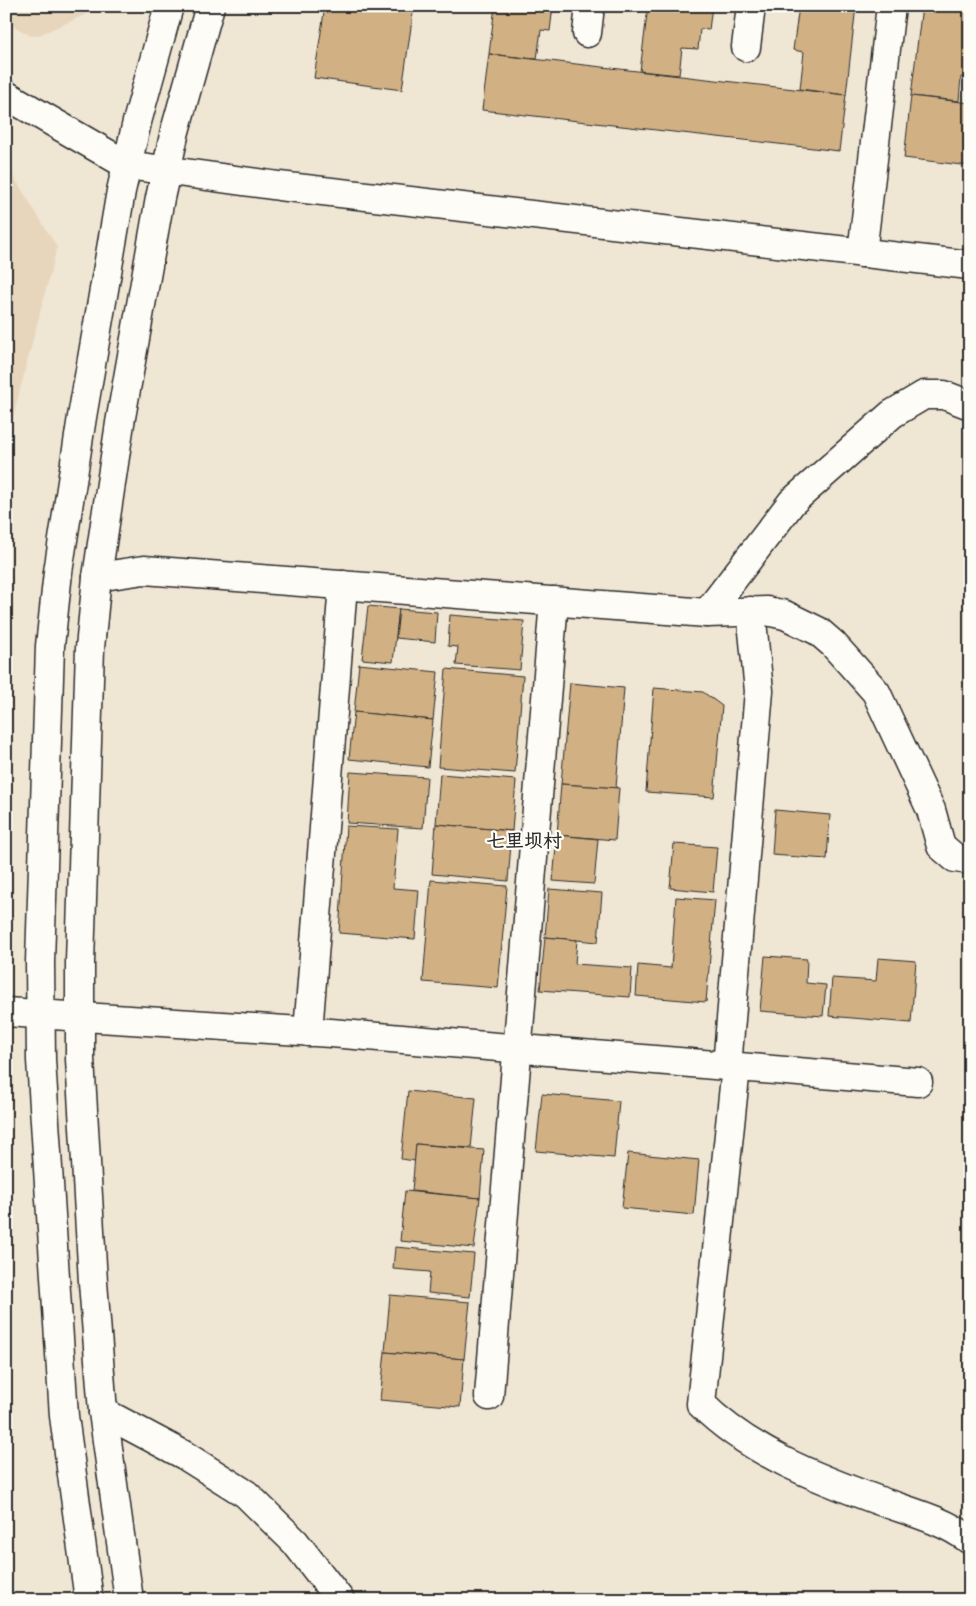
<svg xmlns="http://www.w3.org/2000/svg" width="976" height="1606" font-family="'Balsamiq Sans','LXGW WenKai TC',sans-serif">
	<rect width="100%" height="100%" fill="#f0e6d4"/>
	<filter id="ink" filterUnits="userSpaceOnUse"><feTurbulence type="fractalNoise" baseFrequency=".02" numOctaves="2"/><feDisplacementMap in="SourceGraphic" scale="10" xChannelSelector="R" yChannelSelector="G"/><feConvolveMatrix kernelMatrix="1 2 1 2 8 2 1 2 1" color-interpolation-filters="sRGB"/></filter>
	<g filter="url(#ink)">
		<g fill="#e7d6bc">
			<polygon points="6,6 105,6 39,35 31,36 6,22"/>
			<polygon points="6,164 57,247 6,444"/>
		</g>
		<g fill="#d1b184" stroke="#2b2b2b">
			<polygon points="325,6 414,6 402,90 314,78"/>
			<polygon points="495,6 553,6 550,31 541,30 537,59 489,54"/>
			<polygon points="648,6 712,6 709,30 700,29 698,49 682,48 679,75 640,71"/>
			<polygon points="799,6 856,6 846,95 800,89 804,52 793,50"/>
			<polygon points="922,6 970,6 970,78 961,77 959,101 911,96"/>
			<polygon points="489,54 846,95 839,151 482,110"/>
			<polygon points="911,96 970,103 970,166 904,158"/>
			<polygon points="368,606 399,609 393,662 362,659"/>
			<polygon points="399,609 437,612 435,642 396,638"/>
			<polygon points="450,615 524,621 520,670 456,665 458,647 448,646"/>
			<polygon points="359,664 438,672 433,720 354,712"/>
			<polygon points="446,669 523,676 515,773 438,767"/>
			<polygon points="570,683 624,688 616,788 561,784"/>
			<polygon points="654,688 703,692 722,706 714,797 646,792"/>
			<polygon points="354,712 433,720 428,767 349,759"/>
			<polygon points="350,772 427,777 423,828 347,823"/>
			<polygon points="440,774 516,780 512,831 436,824"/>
			<polygon points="561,784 619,788 615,840 557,835"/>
			<polygon points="775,810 830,815 827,859 772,855"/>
			<polygon points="436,824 512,831 508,881 432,874"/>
			<polygon points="346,826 398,829 393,888 419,890 415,939 339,933"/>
			<polygon points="557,835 598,839 594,884 553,881"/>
			<polygon points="674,844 717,847 713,892 670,888"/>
			<polygon points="431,880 507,886 498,988 423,982"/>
			<polygon points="549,889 602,893 598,942 545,937"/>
			<polygon points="676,897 715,900 706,1002 636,996 638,965 671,968"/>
			<polygon points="545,937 577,940 575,964 632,968 630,997 540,990"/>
			<polygon points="765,956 807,959 806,983 826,985 823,1016 760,1011"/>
			<polygon points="878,958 916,961 911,1023 829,1016 832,978 876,981"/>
			<polygon points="408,1091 476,1098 471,1148 416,1144 415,1161 401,1159"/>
			<polygon points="542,1094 619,1101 614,1158 536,1151"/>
			<polygon points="416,1144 484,1150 480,1198 412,1191"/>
			<polygon points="628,1153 699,1160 694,1215 622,1208"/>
			<polygon points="405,1191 480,1198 474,1248 400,1241"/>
			<polygon points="395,1247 474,1254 470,1297 428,1293 430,1272 393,1269"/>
			<polygon points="390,1295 470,1302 464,1359 385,1352"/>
			<polygon points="385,1352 464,1359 460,1407 380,1400"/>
		</g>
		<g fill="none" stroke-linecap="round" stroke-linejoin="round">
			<g stroke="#2b2b2b" stroke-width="31">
				<g id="minor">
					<polyline points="587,33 590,6"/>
					<polyline points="746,47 751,6"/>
					<polyline points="6,95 127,165 279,186 970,265"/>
					<polyline points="862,253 891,6"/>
					<polyline points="97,577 144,570 707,613 767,611 785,615 818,631 833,644 876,692 931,810 941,846 955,858 970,860"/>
					<polyline points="707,613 792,502 892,414 924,395 944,395 970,405"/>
					<polyline points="6,1012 331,1033 918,1082"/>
					<polyline points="308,1032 343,585"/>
					<polyline points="727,1066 759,691 751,611"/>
					<path d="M736,1067L701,1404C749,1452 817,1478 880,1501C911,1512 944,1520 970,1540"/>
					<polyline points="489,1396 554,601"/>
					<polyline points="103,1412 184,1455 246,1494 295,1542 340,1600"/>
					<polyline points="89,1600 64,1416 41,1060 40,962 50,646 58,572 82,417 121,191 137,122 169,6"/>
					<polyline points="129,1600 103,1412 93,1282 80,1059 80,962 90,648 97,577 120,423 160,198 175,131 210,6"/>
				</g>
			</g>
			<use href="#minor" stroke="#fdfcf7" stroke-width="28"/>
		</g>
	</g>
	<g text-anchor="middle" stroke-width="4.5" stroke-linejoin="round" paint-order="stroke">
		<g font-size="19" font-weight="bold" fill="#2b2b2b" stroke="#fdfcf7">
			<text x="524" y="847">七里坝村</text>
		</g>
	</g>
	<rect width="976" height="1606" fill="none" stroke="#fdfcf7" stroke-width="25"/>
	<rect x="12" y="12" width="951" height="1581" fill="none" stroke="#2b2b2b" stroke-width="2" filter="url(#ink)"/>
</svg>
